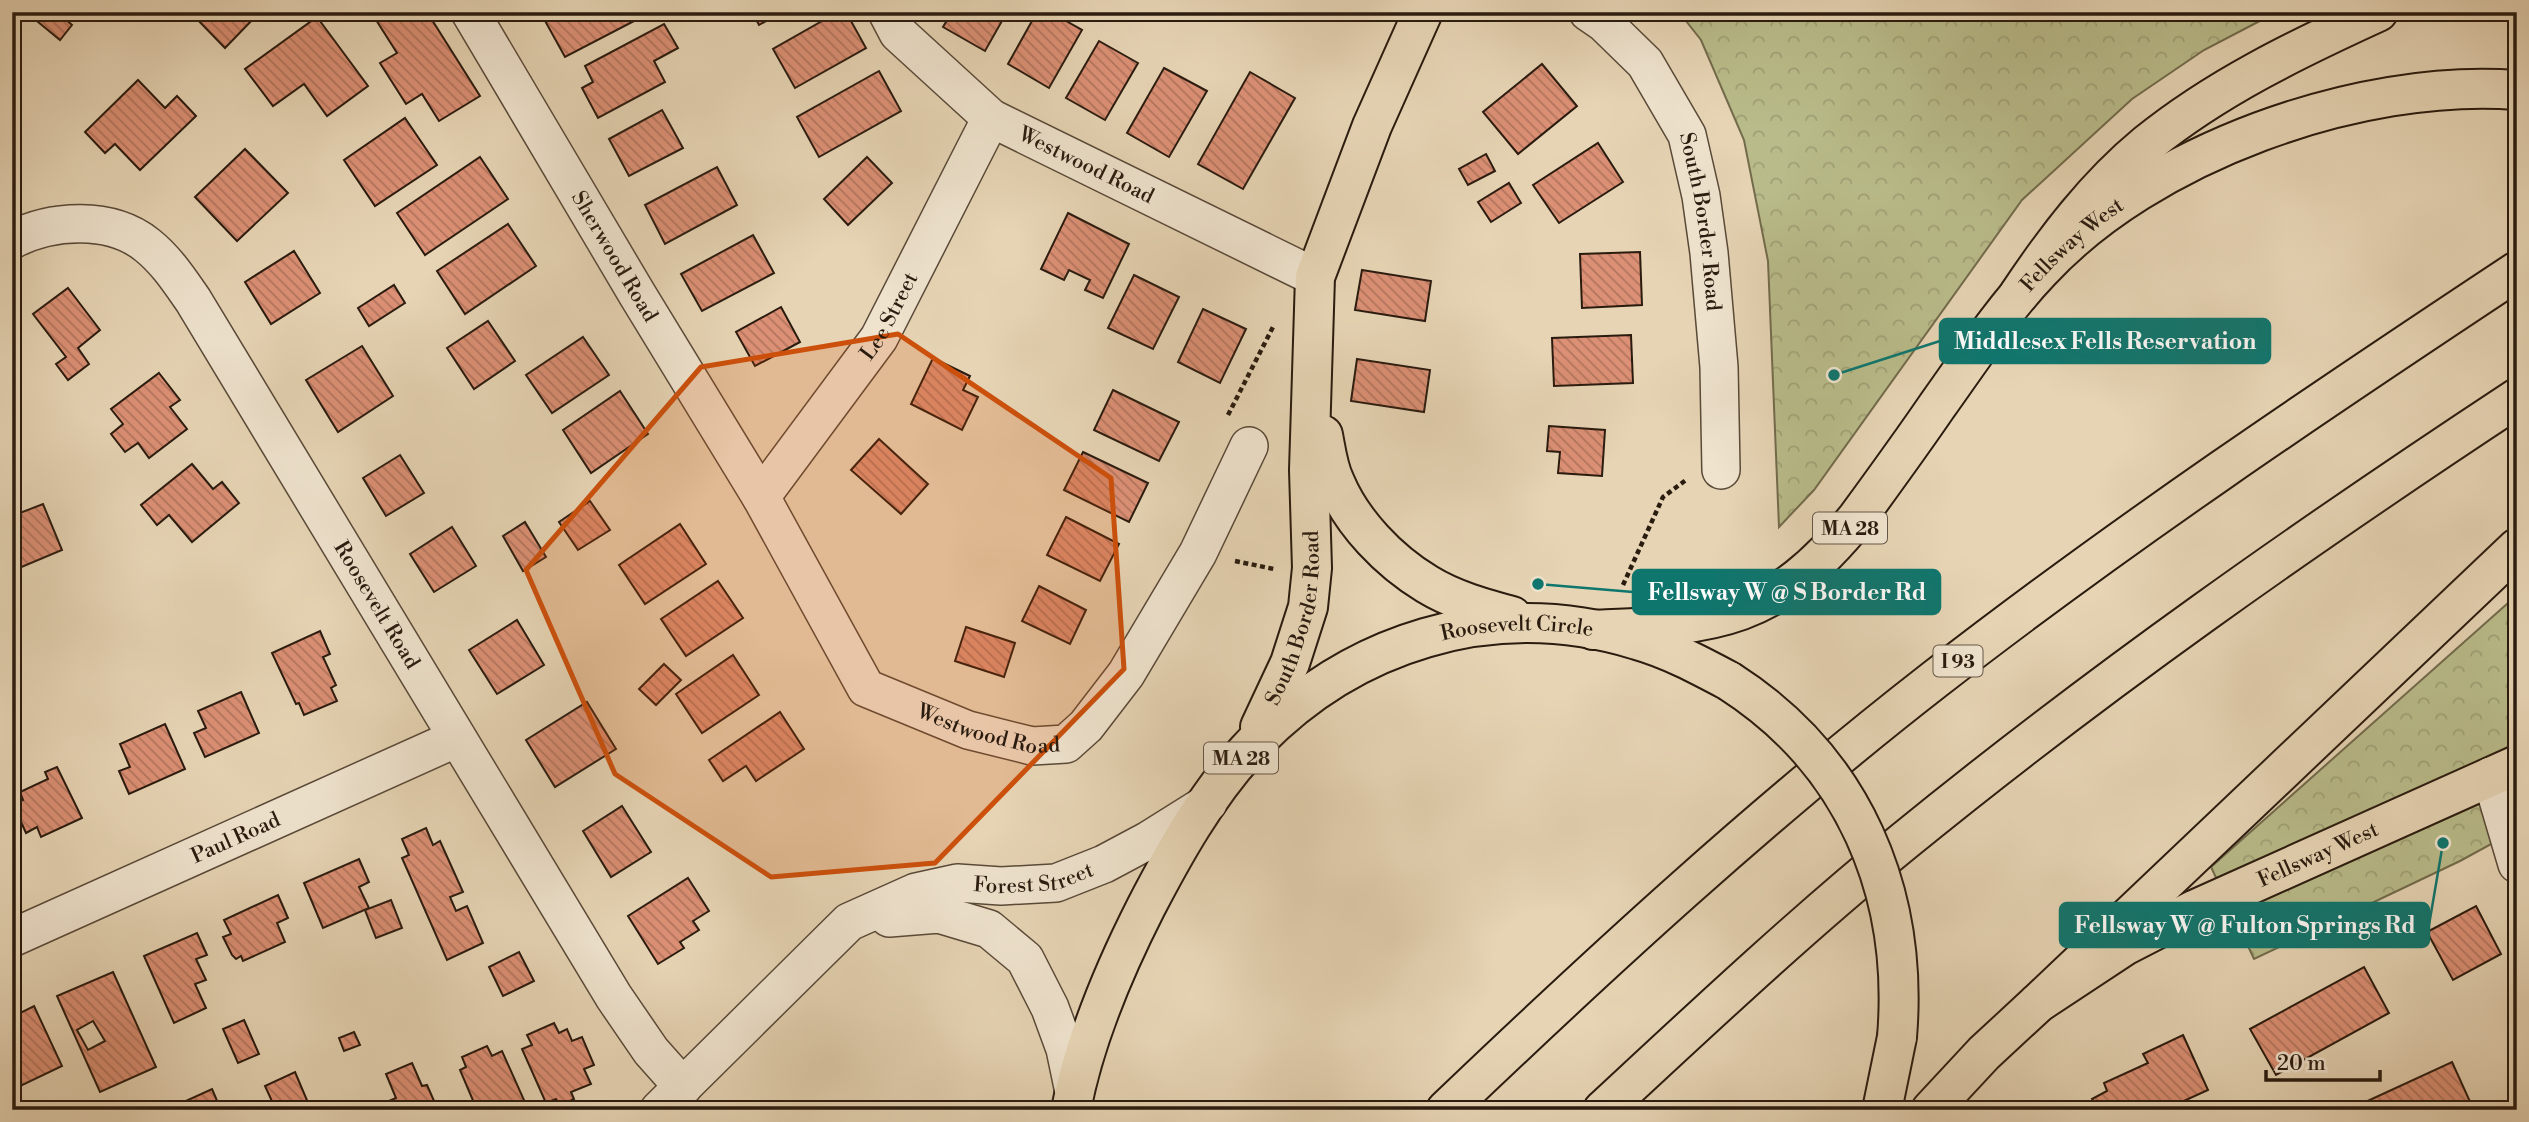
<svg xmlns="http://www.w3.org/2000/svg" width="2529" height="1122" font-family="'Libre Bodoni',serif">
	<defs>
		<pattern id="park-crowns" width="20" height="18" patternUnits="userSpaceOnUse" patternTransform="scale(1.75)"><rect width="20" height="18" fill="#b9bb8a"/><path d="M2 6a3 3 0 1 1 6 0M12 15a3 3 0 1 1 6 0" fill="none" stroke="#9fa076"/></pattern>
		<pattern id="building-back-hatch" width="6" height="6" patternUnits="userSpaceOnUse" patternTransform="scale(1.75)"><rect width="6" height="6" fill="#dc9075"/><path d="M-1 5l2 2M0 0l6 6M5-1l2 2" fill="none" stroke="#b3755e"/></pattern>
	</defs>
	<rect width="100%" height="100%" fill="#e6d4b4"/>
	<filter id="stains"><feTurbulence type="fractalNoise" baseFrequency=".00286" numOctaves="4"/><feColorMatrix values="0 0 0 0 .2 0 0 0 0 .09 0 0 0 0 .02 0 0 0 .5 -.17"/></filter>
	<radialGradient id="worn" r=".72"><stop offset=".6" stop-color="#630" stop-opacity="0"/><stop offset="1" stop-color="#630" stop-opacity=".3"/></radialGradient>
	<g fill="url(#park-crowns)" stroke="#726b4c" stroke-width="2">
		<polygon points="1679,12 2277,12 2204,50 2132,99 2022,200 1814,490 1779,527 1768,261 1744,140 1701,40"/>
		<polygon points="2517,595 2517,830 2460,861 2254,959 2211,867"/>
	</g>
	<g fill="url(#building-back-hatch)" stroke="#2a1b0f" stroke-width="2" fill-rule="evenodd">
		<polygon points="26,12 57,12 72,25 60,40"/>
		<polygon points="194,12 252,12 256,16 225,48 192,14"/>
		<polygon points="371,12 427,12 480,96 439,121 422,94 406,104 380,63 397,53"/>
		<polygon points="557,12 632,12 636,20 565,57 544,19"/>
		<polygon points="752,12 782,12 759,25"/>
		<polygon points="838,12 846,12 866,48 795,88 773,49"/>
		<polygon points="952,12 1007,12 985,51 943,27"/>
		<polygon points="1037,12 1050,12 1082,30 1049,88 1008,64"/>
		<polygon points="317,17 368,86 327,116 304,84 273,106 245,69"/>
		<polygon points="664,24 678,48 654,61 665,82 598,118 582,88 593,82 585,66"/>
		<polygon points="1099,41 1138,63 1105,120 1066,98"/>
		<polygon points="1542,64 1577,106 1518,154 1483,112"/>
		<polygon points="1164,68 1207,91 1169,157 1127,133"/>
		<polygon points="879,71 901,111 819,157 797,117"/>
		<polygon points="1250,72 1295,98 1243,189 1198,164"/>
		<polygon points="138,80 165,108 177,96 196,116 140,170 115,144 105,153 85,132"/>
		<polygon points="662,110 683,148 629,176 609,139"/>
		<polygon points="405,118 437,165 375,206 344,160"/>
		<polygon points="1598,143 1623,182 1559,223 1533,185"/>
		<polygon points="245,149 288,193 237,241 195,197"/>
		<polygon points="1486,154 1495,171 1468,185 1459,169"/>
		<polygon points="480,157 508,199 425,255 397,213"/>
		<polygon points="867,157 892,183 848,225 824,199"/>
		<polygon points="717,167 737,205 665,244 645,205"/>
		<polygon points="1509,183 1521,203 1491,222 1478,202"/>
		<polygon points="1068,213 1129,244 1103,298 1085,290 1090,280 1069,270 1064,280 1041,269"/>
		<polygon points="508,224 536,266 465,314 437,271"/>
		<polygon points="753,235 774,273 702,311 681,274"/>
		<polygon points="294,251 320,293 271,324 245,282"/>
		<polygon points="1640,252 1642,305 1582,308 1580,254"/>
		<polygon points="1362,270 1431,281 1425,321 1355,310"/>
		<polygon points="1134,275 1179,297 1153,349 1108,328"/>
		<polygon points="394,285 405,303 369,326 358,308"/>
		<polygon points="68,288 100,330 78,348 89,364 68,380 56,364 66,357 33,314"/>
		<polygon points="781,307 800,342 755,366 736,332"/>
		<polygon points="1203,309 1246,329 1220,383 1178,362"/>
		<polygon points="488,321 515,361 474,389 447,348"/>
		<polygon points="1631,335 1633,383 1554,386 1552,338"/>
		<polygon points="583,337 609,375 552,413 526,375"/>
		<polygon points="362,346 393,396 338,432 306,380"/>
		<polygon points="933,358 970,376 963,390 978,397 962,430 911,404"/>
		<polygon points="1357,359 1430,370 1424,412 1351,401"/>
		<polygon points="159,373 180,400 170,407 187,429 149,458 138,443 125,452 111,434 123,424 111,409"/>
		<polygon points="1113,390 1179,422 1159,461 1094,430"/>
		<polygon points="620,391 648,434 591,473 563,430"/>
		<polygon points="1549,426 1605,430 1602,476 1558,473 1560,452 1547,451"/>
		<polygon points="879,439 928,484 901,514 851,470"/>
		<polygon points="1083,452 1148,483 1129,522 1064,490"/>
		<polygon points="400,455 424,493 386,516 363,478"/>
		<polygon points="192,464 213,489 222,482 239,503 192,542 169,515 157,525 141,505"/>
		<polygon points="12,494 20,513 43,504 62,550 12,571"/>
		<polygon points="590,501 610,530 578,550 559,522"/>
		<polygon points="1066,517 1119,544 1100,581 1047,555"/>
		<polygon points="525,522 546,557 523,571 503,536"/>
		<polygon points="680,524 706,564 645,604 619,565"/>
		<polygon points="452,527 476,566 434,592 410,554"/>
		<polygon points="718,581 743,618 686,656 661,619"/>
		<polygon points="1039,586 1086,610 1070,644 1022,621"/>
		<polygon points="517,620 544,665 497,694 469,650"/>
		<polygon points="966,627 1015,643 1004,677 955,661"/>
		<polygon points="320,631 330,654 323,657 336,685 331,688 337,701 304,715 299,703 296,704 272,653"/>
		<polygon points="733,655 759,695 702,733 676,694"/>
		<polygon points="664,664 681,680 656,705 639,689"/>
		<polygon points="241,692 259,733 205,757 194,733 206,728 198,711"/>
		<polygon points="587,702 616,749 555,787 526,740"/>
		<polygon points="780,712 804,749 756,781 746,766 723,781 709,760"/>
		<polygon points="165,724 185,769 129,794 119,771 130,767 120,744"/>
		<polygon points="57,767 82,818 41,837 37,827 26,833 13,804 23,800 20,792 48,779 45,772"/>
		<polygon points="622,806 651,852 611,877 583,831"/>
		<polygon points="426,828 433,845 440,841 463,892 450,897 456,911 467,906 483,943 447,960 402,858 409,855 402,839"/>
		<polygon points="359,859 369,882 359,887 369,908 323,928 304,883"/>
		<polygon points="688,878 709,911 693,921 699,930 680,942 684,948 658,964 628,916"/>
		<polygon points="278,895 288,918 277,923 285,942 243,961 241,956 236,959 232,955 223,937 231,934 224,920"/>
		<polygon points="391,900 402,928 376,938 365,910"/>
		<polygon points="2476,906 2501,954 2453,980 2427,932"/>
		<polygon points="197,933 207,955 196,959 206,980 195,984 206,1008 174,1023 144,956"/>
		<polygon points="519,952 534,981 503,996 489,967"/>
		<polygon points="2364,967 2389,1013 2276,1075 2250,1029"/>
		<path d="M113,972L156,1067L100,1092L57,996ZM93,1021L105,1041L88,1050L77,1030Z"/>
		<polygon points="34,1006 62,1066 14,1089 12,1017"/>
		<polygon points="244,1020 259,1054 238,1063 223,1029"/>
		<polygon points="554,1023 559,1033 567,1029 572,1041 582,1037 594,1065 584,1069 591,1084 571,1092 574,1099 560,1106 556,1099 546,1103 522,1049 532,1045 527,1035"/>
		<polygon points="354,1032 360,1045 344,1051 339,1038"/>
		<polygon points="2183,1035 2208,1090 2164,1110 2098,1110 2092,1099 2107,1091 2104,1083 2148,1063 2143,1054"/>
		<polygon points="487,1046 492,1056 502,1051 528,1109 477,1110 460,1070 466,1067 462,1057"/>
		<polygon points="2452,1062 2472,1106 2464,1110 2348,1110"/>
		<polygon points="412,1063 422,1086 427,1085 438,1110 387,1110 384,1103 396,1098 386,1074"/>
		<polygon points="295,1072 309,1105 298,1110 276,1110 265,1086"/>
		<polygon points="212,1089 221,1110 180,1110 177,1105"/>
	</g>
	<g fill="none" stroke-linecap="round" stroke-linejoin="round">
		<g stroke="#594938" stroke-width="40">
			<g id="minor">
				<path id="s1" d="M470,12L637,294L761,497L866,688L968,730L1032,746L1066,744L1086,726L1126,674L1198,553L1249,446"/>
				<path id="s2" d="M887,12L898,33L991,118L1315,277"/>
				<path id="s3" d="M1588,12L1604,23L1645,63L1687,135L1701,196L1709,253L1719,367L1721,470"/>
				<path id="s4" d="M12,240C52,219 111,216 147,245C166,260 179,280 193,300L614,997L651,1051L683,1087"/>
				<path id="s5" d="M761,497L879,338L991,118"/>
				<polyline points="2491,776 2517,864"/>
				<polyline points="889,918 939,914 989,929 1025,959 1050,1008 1065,1049 1074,1092"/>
				<path id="s6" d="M12,938L457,738"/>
				<path id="s7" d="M659,1110L849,922L916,892L957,883L1001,886L1056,883L1104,864L1149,840L1208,803"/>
			</g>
		</g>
		<g stroke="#2a1b0f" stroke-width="42">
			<g id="major">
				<path d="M1323,435C1326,450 1328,468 1335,482C1352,523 1389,561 1427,584C1453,600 1483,608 1512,616"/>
				<path id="s8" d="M1593,630C1718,625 1774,620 1857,518C1884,481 1911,444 1937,406C1970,360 2001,312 2040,271C2149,153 2358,78 2517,90"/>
				<path id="s9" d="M1260,727L1290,663L1308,607L1312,568L1309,470L1315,277L1372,126L1423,12"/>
				<path id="s10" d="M1071,1110C1084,1040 1114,970 1146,907C1174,853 1206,796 1247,751C1348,641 1493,596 1637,640C1669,649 1699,665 1729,681"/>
				<polyline points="1882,1110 1897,1037"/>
				<path id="s11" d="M1931,1110L1984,1053L2038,1003L2126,945L2196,909L2517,765"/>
			</g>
		</g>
		<g stroke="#2a1b0f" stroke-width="42">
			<g id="highway">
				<path d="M2019,294C2055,240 2096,186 2147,144C2216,88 2297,49 2378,12"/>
				<polyline points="2038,1003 2517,548"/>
				<path d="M1446,1110C1603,960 1763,813 1934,680C2122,534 2319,402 2517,271"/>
				<path d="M1603,1110C1701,1019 1799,927 1903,842C2099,682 2306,537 2517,398"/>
			</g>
		</g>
		<g stroke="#2a1b0f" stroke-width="4.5" stroke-dasharray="5 3.5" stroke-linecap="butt">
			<polyline points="1228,415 1273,327"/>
			<polyline points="1235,561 1274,569"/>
			<polyline points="1623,585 1663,497 1686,480"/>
		</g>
		<use href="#minor" stroke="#efe3ce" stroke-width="37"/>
		<use href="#major" stroke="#e6d4b4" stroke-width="38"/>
		<use href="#highway" stroke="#e6d4b4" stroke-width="38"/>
		<g stroke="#2a1b0f" stroke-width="42" stroke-linecap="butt">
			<path id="major-bridge" d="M1729,681C1854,761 1909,892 1897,1037"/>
		</g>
		<use href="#major-bridge" stroke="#e6d4b4" stroke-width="38"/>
	</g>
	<path fill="#cc500c" fill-opacity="0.2" stroke="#cc500c" stroke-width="5" stroke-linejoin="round" d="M898,334L1111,478L1124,669L935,863L771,877L615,774L526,570L701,367Z"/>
	<g text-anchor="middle" stroke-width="5" stroke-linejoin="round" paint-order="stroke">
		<g fill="#efe3ce" stroke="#655748" stroke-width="2">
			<rect x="1813" y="512.5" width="74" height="31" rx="5"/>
			<rect x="1933.5" y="645.5" width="49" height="31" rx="5"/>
			<rect x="1204" y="742.5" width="74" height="31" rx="5"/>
		</g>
		<g font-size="19" font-weight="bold" fill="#2a1b0f">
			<text x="1850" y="535">MA 28</text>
			<text x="1958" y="668">I 93</text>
			<text x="1241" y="765">MA 28</text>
		</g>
		<g font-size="21" fill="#2a1b0f" stroke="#efe3ce">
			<text dy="7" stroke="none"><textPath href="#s2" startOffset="256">Westwood Road</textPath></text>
			<text dy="7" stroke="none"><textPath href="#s3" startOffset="248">South Border Road</textPath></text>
			<text dy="7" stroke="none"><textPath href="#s8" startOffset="649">Fellsway West</textPath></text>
			<text dy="7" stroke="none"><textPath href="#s1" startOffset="284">Sherwood Road</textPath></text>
			<text dy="7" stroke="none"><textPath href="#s5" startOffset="222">Lee Street</textPath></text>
			<text dy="7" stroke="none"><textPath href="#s4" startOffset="570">Roosevelt Road</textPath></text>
			<text dy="7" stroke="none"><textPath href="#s9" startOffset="116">South Border Road</textPath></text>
			<text dy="7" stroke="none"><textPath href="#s10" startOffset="710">Roosevelt Circle</textPath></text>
			<text dy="7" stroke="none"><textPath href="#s1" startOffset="914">Westwood Road</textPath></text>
			<text dy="7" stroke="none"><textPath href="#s6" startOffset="245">Paul Road</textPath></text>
			<text dy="7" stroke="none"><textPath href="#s11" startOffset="469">Fellsway West</textPath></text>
			<text dy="7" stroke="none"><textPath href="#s7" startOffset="460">Forest Street</textPath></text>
		</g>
	</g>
	<path fill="none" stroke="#0f766e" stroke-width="2.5" d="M1834 375L1940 341M1538 584L1633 592M2443 843L2429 925"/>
	<g fill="#0f766e" stroke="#efe3ce" stroke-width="2.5">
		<circle cx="1834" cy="375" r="7"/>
		<circle cx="1538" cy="584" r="7"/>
		<circle cx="2443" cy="843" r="7"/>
	</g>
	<g fill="#0f766e" stroke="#0f766e" stroke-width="2.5">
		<rect x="1940" y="319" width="330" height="44" rx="7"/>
		<rect x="1633" y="570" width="307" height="44" rx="7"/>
		<rect x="2060" y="903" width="369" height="44" rx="7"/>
	</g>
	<g font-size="23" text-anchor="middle" font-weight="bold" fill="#fff">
		<text x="2105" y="349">Middlesex Fells Reservation</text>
		<text x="1787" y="600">Fellsway W @ S Border Rd</text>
		<text x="2245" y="933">Fellsway W @ Fulton Springs Rd</text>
	</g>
	<rect width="2529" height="1122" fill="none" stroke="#e6d4b4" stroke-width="42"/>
	<rect x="14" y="14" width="2501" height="1094" fill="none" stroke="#2a1b0f" stroke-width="3.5"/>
	<rect x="21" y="21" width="2487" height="1080" fill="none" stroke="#2a1b0f" stroke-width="2"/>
	<path d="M2266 1070v10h114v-10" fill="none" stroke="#2a1b0f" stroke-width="3.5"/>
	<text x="2277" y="1070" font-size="21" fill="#2a1b0f" stroke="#efe3ce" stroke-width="5" paint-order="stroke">20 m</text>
	<rect width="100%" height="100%" filter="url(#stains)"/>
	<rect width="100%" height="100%" fill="url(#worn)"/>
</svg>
